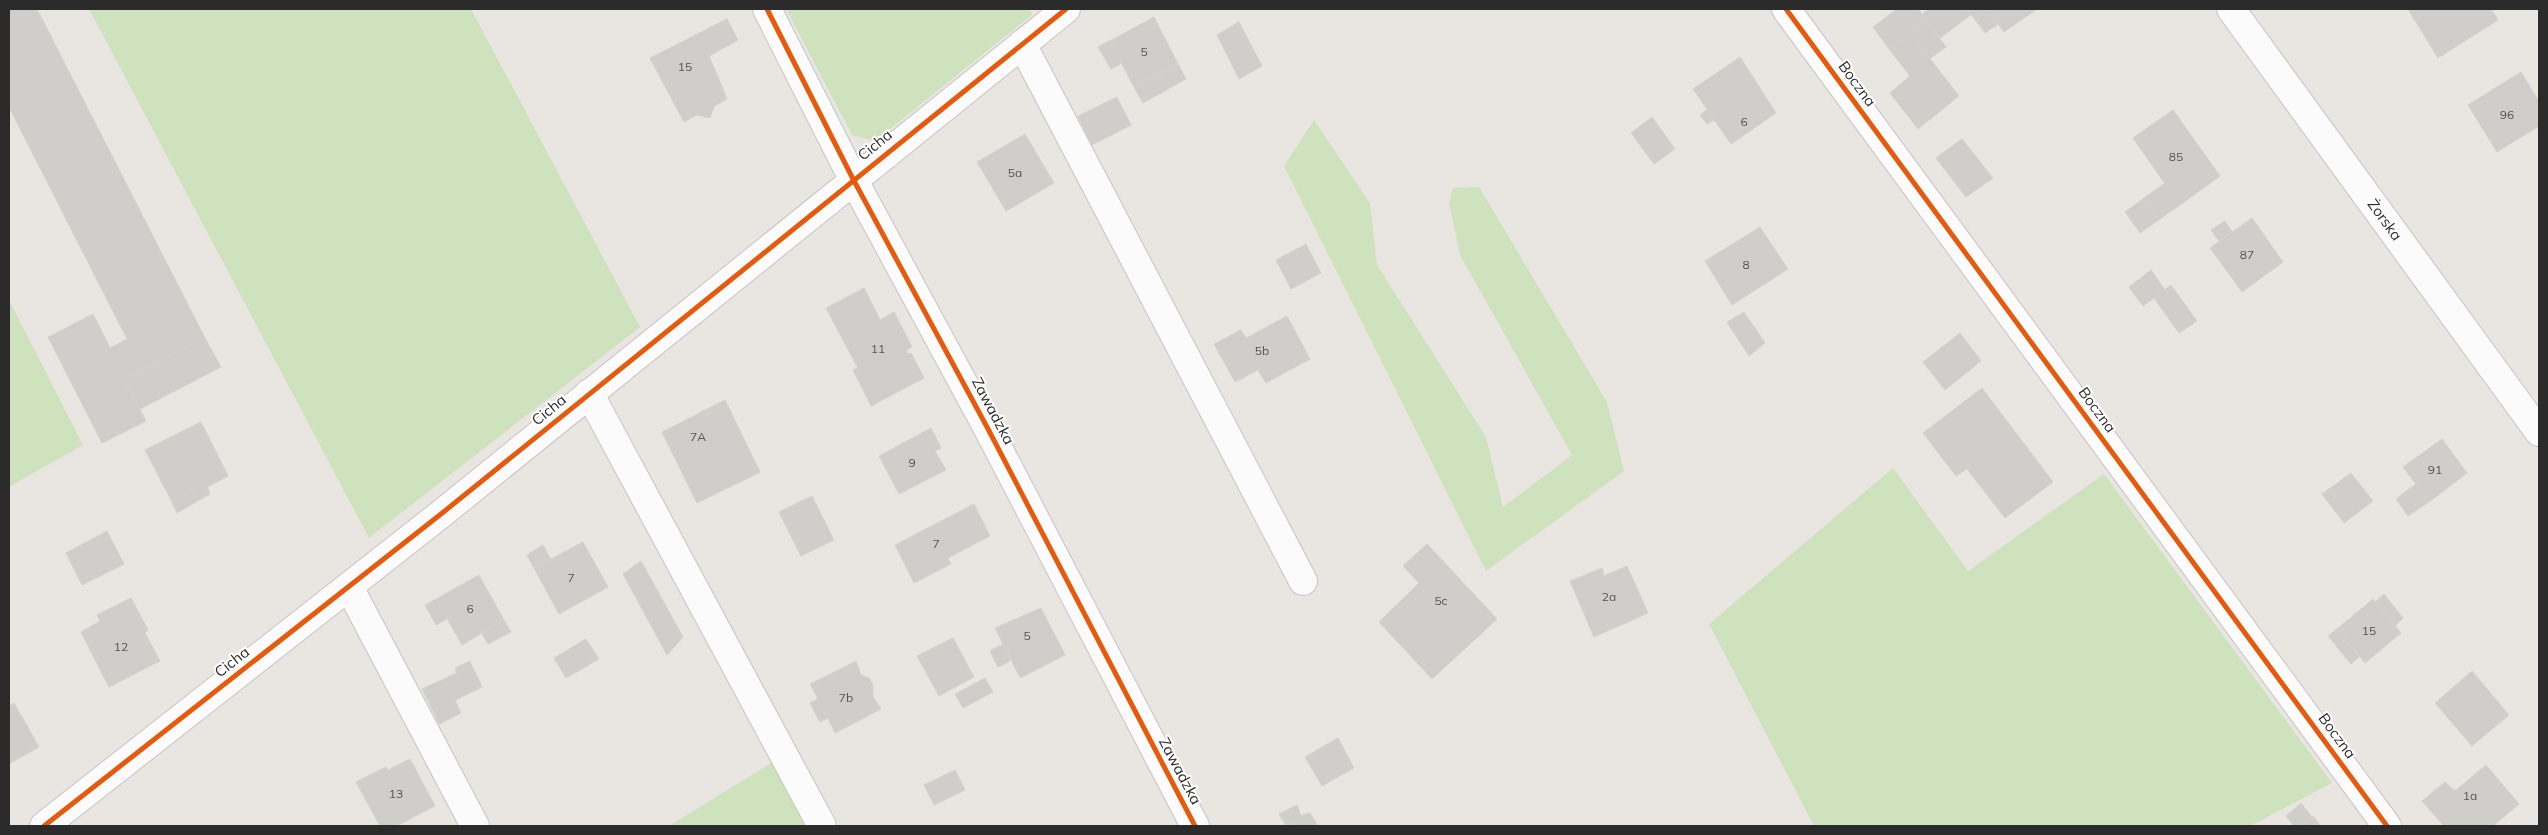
<svg xmlns="http://www.w3.org/2000/svg" width="2548" height="835" font-family="Mulish,sans-serif">
	<rect width="100%" height="100%" fill="#e9e6e2"/>
	<g fill="#cee2bd">
		<polygon points="89,9 471,9 640,327 369,538"/>
		<polygon points="786,9 1029,9 1033,14 875,141 852,135"/>
		<polygon points="1314,120 1370,203 1377,265 1486,437 1503,507 1572,455 1460,255 1449,203 1453,188 1479,187 1607,402 1624,471 1486,571 1284,166"/>
		<polygon points="9,300 83,445 9,487"/>
		<polygon points="1893,468 1968,571 2104,474 2332,783 2250,826 1814,826 1709,624"/>
		<polygon points="773,762 807,826 669,826"/>
	</g>
	<g fill="#d0cecb" stroke="#d4d2ce">
		<polygon points="9,9 37,9 205,338 124,379 146,421 102,443 48,337 93,314 110,348 127,339 9,107"/>
		<polygon points="1897,9 1919,9 1926,21 1889,49 1873,27"/>
		<polygon points="1929,9 1967,9 1971,15 1940,38 1921,15"/>
		<polygon points="1967,9 1987,9 1998,24 1985,33"/>
		<polygon points="1987,9 2037,9 2004,32"/>
		<polygon points="2408,9 2491,9 2498,20 2438,58"/>
		<polygon points="1154,17 1178,64 1134,87 1110,41"/>
		<polygon points="727,19 738,40 709,56 727,99 714,106 710,118 697,115 684,122 650,58"/>
		<polygon points="1926,21 1946,47 1929,59 1910,33"/>
		<polygon points="1239,22 1262,66 1239,79 1217,35"/>
		<polygon points="1910,33 1959,96 1918,129 1890,93 1910,76 1889,49"/>
		<polygon points="1111,40 1122,63 1111,69 1098,47"/>
		<polygon points="1740,57 1776,113 1731,144 1693,89"/>
		<polygon points="1178,64 1186,79 1143,103 1134,87"/>
		<polygon points="2521,72 2539,102 2539,126 2497,152 2468,105"/>
		<polygon points="1117,97 1131,125 1092,145 1078,116"/>
		<polygon points="1708,109 1714,120 1707,124 1700,115"/>
		<polygon points="2173,110 2220,176 2180,205 2133,138"/>
		<polygon points="1652,117 1675,149 1654,164 1631,133"/>
		<polygon points="1025,134 1054,183 1006,211 977,162"/>
		<polygon points="1962,139 1993,178 1966,197 1936,158"/>
		<polygon points="2165,183 2180,205 2160,219 2144,198"/>
		<polygon points="2144,198 2160,219 2140,233 2125,212"/>
		<polygon points="2252,218 2283,262 2242,292 2210,248"/>
		<polygon points="2225,221 2232,232 2219,241 2211,230"/>
		<polygon points="1760,227 1788,269 1732,305 1705,261"/>
		<polygon points="1306,244 1321,273 1291,289 1276,260"/>
		<polygon points="2151,270 2165,290 2143,306 2129,287"/>
		<polygon points="2171,285 2197,321 2179,333 2154,298"/>
		<polygon points="864,288 880,320 894,312 912,347 906,350 908,354 911,353 924,378 871,406 853,370 858,368 826,308"/>
		<polygon points="1744,312 1765,343 1749,356 1727,322"/>
		<polygon points="1287,316 1310,359 1266,383 1258,370 1235,382 1214,344 1241,330 1246,338"/>
		<polygon points="1960,333 1981,361 1945,390 1923,362"/>
		<polygon points="205,338 221,367 140,409 124,379"/>
		<polygon points="1982,388 2053,482 2005,518 1967,469 1956,476 1923,433"/>
		<polygon points="725,400 760,472 697,503 662,432"/>
		<polygon points="201,422 228,476 207,487 204,484 171,500 145,450"/>
		<polygon points="931,428 941,448 935,451 946,470 899,494 879,456"/>
		<polygon points="2442,439 2467,473 2429,502 2403,467"/>
		<polygon points="2351,473 2373,501 2344,523 2322,494"/>
		<polygon points="206,484 210,494 177,513 171,500"/>
		<polygon points="2416,484 2429,502 2408,516 2396,499"/>
		<polygon points="812,496 834,540 801,556 779,512"/>
		<polygon points="974,504 990,536 948,558 951,564 914,583 895,545"/>
		<polygon points="107,531 124,564 82,585 66,553"/>
		<polygon points="583,542 608,587 559,614 534,568"/>
		<polygon points="1427,544 1497,619 1432,679 1379,622 1419,583 1403,566"/>
		<polygon points="543,545 551,560 534,568 527,555"/>
		<polygon points="641,561 683,637 667,655 623,574"/>
		<polygon points="1627,566 1648,613 1594,637 1570,581 1602,568 1604,576"/>
		<polygon points="479,575 504,620 462,645 436,599"/>
		<polygon points="2384,594 2403,618 2395,626 2375,602"/>
		<polygon points="131,598 148,630 145,633 160,661 109,687 81,632 100,621 97,615"/>
		<polygon points="436,599 447,619 436,625 425,605"/>
		<polygon points="2373,599 2401,633 2365,663 2337,629"/>
		<polygon points="1041,608 1065,655 1020,678 995,628"/>
		<polygon points="504,620 511,632 488,644 482,633"/>
		<polygon points="2337,629 2359,657 2351,664 2328,636"/>
		<polygon points="953,638 974,677 939,696 917,656"/>
		<polygon points="586,639 599,659 566,678 554,658"/>
		<polygon points="1003,644 1010,661 998,667 990,651"/>
		<polygon points="470,661 472,666 457,673 455,669 457,667"/>
		<polygon points="856,661 861,675 869,678 873,685 873,697 881,709 835,733 828,718 820,722 817,717 810,703 818,699 810,684"/>
		<polygon points="472,666 482,687 433,711 422,689"/>
		<polygon points="2472,671 2509,715 2472,746 2435,703"/>
		<polygon points="985,678 993,692 963,708 955,694"/>
		<polygon points="455,700 461,713 439,724 433,711"/>
		<polygon points="14,703 39,747 9,764 9,706"/>
		<polygon points="1338,738 1354,768 1322,786 1305,757"/>
		<polygon points="410,759 435,806 396,826 380,826 356,782 386,767 388,770"/>
		<polygon points="2486,765 2519,804 2493,826 2444,826 2422,801 2445,782 2455,791"/>
		<polygon points="955,770 965,790 934,805 924,785"/>
		<polygon points="2301,803 2312,817 2299,826 2294,826 2286,816"/>
		<polygon points="1297,805 1302,818 1286,826 1279,814"/>
		<polygon points="1310,813 1318,826 1285,826 1303,815"/>
		<polygon points="2313,816 2321,826 2299,826 2312,817"/>
	</g>
	<g fill="none" stroke-linecap="round" stroke-linejoin="round">
		<g stroke="#c5c4c4" stroke-width="30">
			<g id="minor">
				<polyline points="767,9 853,179 987,427 1195,826"/>
				<polyline points="1786,9 2387,826"/>
				<path id="s1" d="M2231,9L2539,432"/>
				<polyline points="1022,44 1303,581"/>
				<polyline points="589,393 822,826"/>
				<polyline points="349,587 475,826"/>
				<polyline points="44,826 441,514 1066,9"/>
			</g>
		</g>
		<use href="#minor" stroke="#fcfbfb" stroke-width="28"/>
		<g stroke="#fff" stroke-width="8">
			<g id="cycleway">
				<polyline points="767,9 853,179 987,427 1195,826"/>
				<polyline points="1786,9 2387,826"/>
				<polyline points="44,826 441,514 1066,9"/>
			</g>
		</g>
		<use href="#cycleway" stroke="#e8590c" stroke-width="5"/>
	</g>
	<g text-anchor="middle" stroke-width="4" stroke-linejoin="round" paint-order="stroke">
		<g font-size="12" fill="#555454">
			<text x="1144" y="56">5</text>
			<text x="685" y="71">15</text>
			<text x="2507" y="119">96</text>
			<text x="1744" y="126">6</text>
			<text x="2176" y="161">85</text>
			<text x="1015" y="177">5a</text>
			<text x="2247" y="259">87</text>
			<text x="1746" y="269">8</text>
			<text x="878" y="353">11</text>
			<text x="1262" y="355">5b</text>
			<text x="698" y="441">7A</text>
			<text x="912" y="467">9</text>
			<text x="2435" y="474">91</text>
			<text x="936" y="548">7</text>
			<text x="571" y="582">7</text>
			<text x="1609" y="601">2a</text>
			<text x="1441" y="605">5c</text>
			<text x="470" y="613">6</text>
			<text x="2369" y="635">15</text>
			<text x="1027" y="640">5</text>
			<text x="121" y="651">12</text>
			<text x="846" y="702">7b</text>
			<text x="396" y="798">13</text>
			<text x="2470" y="800">1a</text>
		</g>
		<g font-size="15" fill="#2b2b2b" stroke="#fff">
			<text transform="translate(1857 84) rotate(54)" y="5">Boczna</text>
			<text transform="translate(875 145) rotate(-39)" y="5">Cicha</text>
			<text dy="5" stroke="none"><textPath href="#s1" startOffset="261">Żorska</textPath></text>
			<text transform="translate(549 410) rotate(-39)" y="5">Cicha</text>
			<text transform="translate(2097 410) rotate(54)" y="5">Boczna</text>
			<text transform="translate(993 411) rotate(62)" y="5">Zawadzka</text>
			<text transform="translate(232 662) rotate(-38)" y="5">Cicha</text>
			<text transform="translate(2337 736) rotate(54)" y="5">Boczna</text>
			<text transform="translate(1180 771) rotate(62)" y="5">Zawadzka</text>
		</g>
	</g>
	<rect width="2548" height="835" fill="none" stroke="#2b2b2b" stroke-width="20"/>
</svg>
